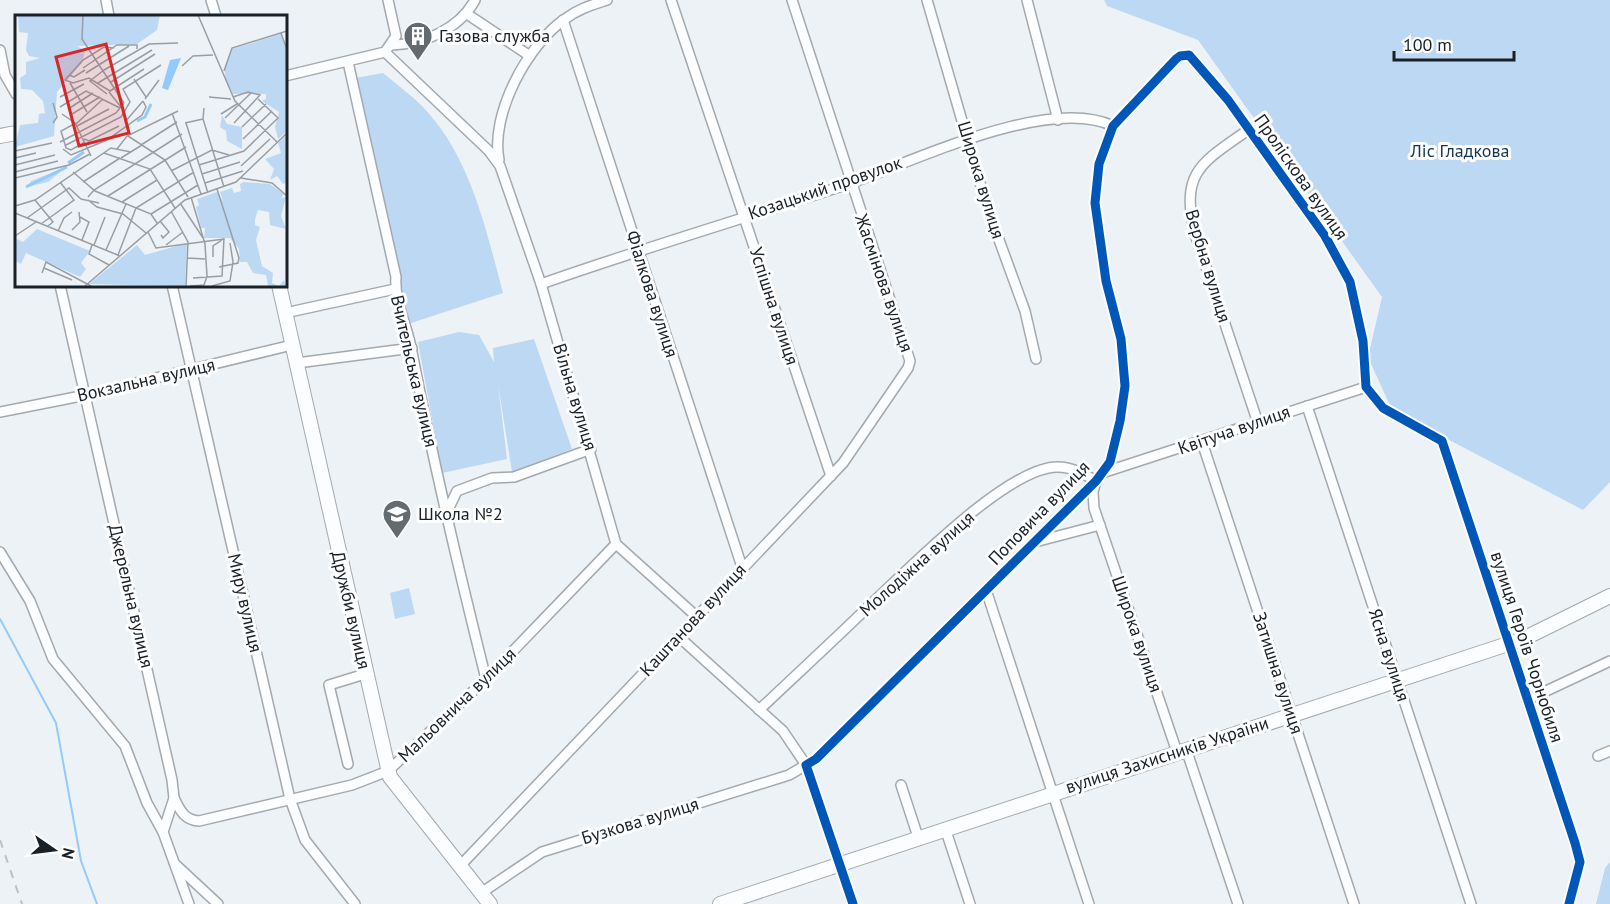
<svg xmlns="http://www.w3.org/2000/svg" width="1610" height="904" font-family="'PT Sans',sans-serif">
	<rect width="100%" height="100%" fill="#edf2f7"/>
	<g fill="#bcd8f3">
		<polygon points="1104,0 1610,0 1610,482 1583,510 1392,410 1368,357 1382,297 1198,40 1107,6"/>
		<path d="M383,73C396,84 410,94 422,106C470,155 486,229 503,293L408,324L355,78Z"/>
		<polygon points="459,332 479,335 494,362 493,348 534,339 572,449 512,472 498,384 507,459 442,473 418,342"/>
		<polygon points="409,588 415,614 395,619 390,593"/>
		<polygon points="1610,862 1610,904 1596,904 1605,868"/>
	</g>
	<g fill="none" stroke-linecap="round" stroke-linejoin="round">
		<polyline stroke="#93c9fd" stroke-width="2" points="0,619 56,723 81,861 97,904"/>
		<g stroke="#a3a9ae" stroke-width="12">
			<g id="street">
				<polyline points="106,0 109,16"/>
				<polyline points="211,0 216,16"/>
				<polyline points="671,0 831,476"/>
				<polyline points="927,0 987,207 1025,311 1036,359"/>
				<polyline points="1027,0 1058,120"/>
				<polyline points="467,14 530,56"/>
				<polyline points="563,20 742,567"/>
				<path d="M392,45C425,44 459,29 475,0"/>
				<polyline points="0,50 5,75 16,94"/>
				<polyline points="385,52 489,151 500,166 541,284 616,544 696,616"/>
				<path d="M348,62L396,277C394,302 408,327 412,352C433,462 459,571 486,679"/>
				<polyline points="285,76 385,52 396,36 388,0"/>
				<path d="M1248,130C1201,163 1180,172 1195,234L1258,423"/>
				<path d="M499,160C490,115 527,45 565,19C578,9 592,5 607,0"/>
				<path d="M541,284C643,248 746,218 848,184C913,162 1048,95 1113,126"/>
				<polyline points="60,285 172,780 174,798 163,832"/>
				<polyline points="172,285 290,799 305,840 355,904"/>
				<polyline points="285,313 395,289"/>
				<polyline points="297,363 412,348"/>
				<polyline points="1307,406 1471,904"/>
				<polyline points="0,412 86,395 292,345"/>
				<polyline points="1202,442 1354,904"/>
				<polyline points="1102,473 1366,387"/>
				<polyline points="447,512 457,491 492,478 514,477 591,449"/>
				<polyline points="1035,542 1100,525"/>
				<polyline points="0,552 30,601 53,659 125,746 147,803 163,832 189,904"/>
				<polyline points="986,590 1089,904"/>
				<polyline points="1527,700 1610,661"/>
				<path d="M759,710C796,675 833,641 869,606C906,572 1008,466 1058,467C1072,467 1084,474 1096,481L1093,492L1094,508L1177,752"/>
				<polyline points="1186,749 1238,904"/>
				<polyline points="1598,756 1610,751"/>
				<polyline points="348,764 329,685 365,674"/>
				<polyline points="901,785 918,837"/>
				<path d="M174,798C180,810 184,820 199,821L352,785L388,771L486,679L616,544"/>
				<polyline points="945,828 970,904"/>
				<polyline points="176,865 218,904"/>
				<polyline points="460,866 843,463 908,368 910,361 792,0"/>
				<polyline points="481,893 542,852 789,775 806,765 783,731 678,636"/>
				<polyline points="853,904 806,765 816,759 1096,481 1110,462 1120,421 1125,386 1121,339 1106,281 1095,203 1099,164 1113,126 1176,59 1180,56 1189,55 1228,100 1325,236 1350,282 1363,341 1366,387 1383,408 1442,441 1575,843 1580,862 1569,904"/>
			</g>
		</g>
		<g stroke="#a3a9ae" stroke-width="16">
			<g id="secondary">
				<polyline points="0,136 16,133"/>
				<polyline points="279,285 390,777 490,904"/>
				<polyline points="720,904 1523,639 1610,596"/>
			</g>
		</g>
		<use href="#street" stroke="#fcfdfe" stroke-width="9"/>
		<use href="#secondary" stroke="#fcfdfe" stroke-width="14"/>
		<polyline stroke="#bec0c2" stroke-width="2" stroke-dasharray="8 8" stroke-linecap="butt" points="0,840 22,904"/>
		<g stroke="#fefefe" stroke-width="13">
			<polyline id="cycleway" points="853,904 806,765 816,759 1096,481 1110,462 1120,421 1125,386 1121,339 1106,281 1095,203 1099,164 1113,126 1176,59 1180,56 1189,55 1228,100 1325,236 1350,282 1363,341 1366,387 1383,408 1442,441 1575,843 1580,862 1569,904"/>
		</g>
		<use href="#cycleway" stroke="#0057b8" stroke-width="9"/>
	</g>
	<defs>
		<g id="building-pin" transform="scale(1.5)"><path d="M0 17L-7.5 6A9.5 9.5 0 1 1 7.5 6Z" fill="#636a70" stroke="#fefefe"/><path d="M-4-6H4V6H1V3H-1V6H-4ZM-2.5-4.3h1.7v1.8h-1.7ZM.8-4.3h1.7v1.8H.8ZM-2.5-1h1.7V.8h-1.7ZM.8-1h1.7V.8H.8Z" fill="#fff"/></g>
		<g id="school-pin" transform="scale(1.5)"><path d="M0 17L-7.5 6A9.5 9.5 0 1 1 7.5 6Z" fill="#636a70" stroke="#fefefe"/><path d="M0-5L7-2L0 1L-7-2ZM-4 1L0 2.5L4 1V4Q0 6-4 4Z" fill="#fff"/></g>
	</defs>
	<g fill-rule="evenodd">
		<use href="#building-pin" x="418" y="36"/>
		<use href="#school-pin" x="397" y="514"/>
	</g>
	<g text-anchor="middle" stroke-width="6" stroke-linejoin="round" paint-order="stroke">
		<g font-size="18" fill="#182028" stroke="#fefefe" text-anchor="start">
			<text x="439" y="42">Газова служба</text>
			<text x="418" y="520">Школа №2</text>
		</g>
		<g font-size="18" fill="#153551" stroke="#fefefe">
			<text x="1460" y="157">Ліс Гладкова</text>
		</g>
		<g font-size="18" fill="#182028" stroke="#fefefe">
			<text transform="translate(1301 177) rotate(55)" y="6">Проліскова вулиця</text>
			<text transform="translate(981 180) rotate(73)" y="6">Широка вулиця</text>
			<text transform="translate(825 188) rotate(-19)" y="6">Козацький провулок</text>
			<text transform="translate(1208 266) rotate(73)" y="6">Вербна вулиця</text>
			<text transform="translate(884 283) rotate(71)" y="6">Жасмінова вулиця</text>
			<text transform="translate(652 294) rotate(72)" y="6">Фіалкова вулиця</text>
			<text transform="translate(774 306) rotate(72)" y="6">Успішна вулиця</text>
			<text transform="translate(414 371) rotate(77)" y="6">Вчительська вулиця</text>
			<text transform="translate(146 380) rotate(-13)" y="6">Вокзальна вулиця</text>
			<text transform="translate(575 397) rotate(73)" y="6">Вільна вулиця</text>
			<text transform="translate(1234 430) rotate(-19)" y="6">Квітуча вулиця</text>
			<text transform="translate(1039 513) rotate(-46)" y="6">Поповича вулиця</text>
			<text transform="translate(917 564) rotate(-42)" y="6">Молодіжна вулиця</text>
			<text transform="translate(131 596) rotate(77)" y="6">Джерельна вулиця</text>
			<text transform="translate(245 603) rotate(77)" y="6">Миру вулиця</text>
			<text transform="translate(351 610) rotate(77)" y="6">Дружби вулиця</text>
			<text transform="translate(693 620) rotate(-47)" y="6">Каштанова вулиця</text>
			<text transform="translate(1137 634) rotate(71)" y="6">Широка вулиця</text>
			<text transform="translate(1527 647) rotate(72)" y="6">вулиця Героїв Чорнобиля</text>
			<text transform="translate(1389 655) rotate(72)" y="6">Ясна вулиця</text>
			<text transform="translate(1278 673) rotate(72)" y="6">Затишна вулиця</text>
			<text transform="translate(457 705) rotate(-44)" y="6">Мальовнича вулиця</text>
			<text transform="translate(1167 755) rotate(-18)" y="6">вулиця Захисників України</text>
			<text transform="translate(640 821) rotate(-17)" y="6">Бузкова вулиця</text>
		</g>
	</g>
	<g transform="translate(15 15)">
		<rect width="272" height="272" fill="#edf2f7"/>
		<path d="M3,0H145L142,15L122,29L62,31L70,36L67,48L42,77L39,121L0,132L5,110L23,108L24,99L30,98L28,86L17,75L6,74L5,63L11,59V47L25,43L14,41L11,35L13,18L4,17ZM266,19L271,36V117L263,124L260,112L264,97L247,86L251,84V79H218L210,63V51L217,34ZM207,100L212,109L227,112V134L212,126L211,116L205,112ZM271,120V168L268,169L262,161L255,165L259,154L250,144L266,138L263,128ZM51,152L33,167L12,172L16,166ZM229,167L255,169L269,179L266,183L271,182L266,201L271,214L255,210L254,197L243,195L240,204V210L245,212L241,225L247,251L258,258L257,268L264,271L269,265L271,271H253L251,260L238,258L232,247H225L224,234L215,223H189L190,213H186L181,192L184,190L182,184L202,177L208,186L205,177L217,173L219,178L226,176L225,169ZM22,214L75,236L66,248L71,254L65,262L11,238L6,249L0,246V223L8,227ZM172,228L170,271L74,269L122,230L130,240Z" fill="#bcd8f3"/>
		<path d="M166,43L153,75L147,73L155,45Z" fill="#93c9fd"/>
		<path fill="none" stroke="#93c9fd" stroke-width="3" d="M122,106L130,102L136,89M53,148L69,137M11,172L52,152"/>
		<path fill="none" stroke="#989ea4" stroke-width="1.5" d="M68,0L67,24L109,88M183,0L220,86L262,127M266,18L272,35M99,33L89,32L68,45L50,65L58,68L74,63L95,76L129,54M167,51L178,41L198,40M68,53L102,30H122V34M89,55L134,29L163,28M89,55L75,66L92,79M209,56L217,33L272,16M71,58L114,31M54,60L59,62L70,55M119,64L131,82M96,67L140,39M55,68L72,97M83,68L137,35M94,77L106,92M45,82L69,69M194,82L216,84M218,82L233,77L245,80L219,108M130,84L144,65M38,88L42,102L38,108M45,92L71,76L105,93M189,93L188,104L209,172M53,94L78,78M157,98L186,179M47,99L60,108L76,141M57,99L85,82M206,99L222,89M210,103L236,78M110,107L128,86M61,108L46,116L51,133L56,135L70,127M170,108L188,104M171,108L193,178M61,109L88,84M62,111L94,94M227,112L251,89M113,121L150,145L173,182M69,124L74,126L104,111M228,124L257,96M45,127L101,98L109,88M51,130L106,102L115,87L108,74L146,50M126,130L162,107M48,134L56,140L92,125L127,100L131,92L128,86M102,134L112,121L163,96M0,136L37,128M89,138L135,154L160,193M0,143L21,138M106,143L127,130M0,150L40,140M184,150L229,136L263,103L243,84M226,151L255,124M156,156L197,135L214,140M0,157L43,146M58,157L80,176L136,199L142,208M187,159L225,147M0,163L54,150L75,139M226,163L257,168L272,181M68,167L105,143M190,168L228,156M202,174L224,243L223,248L204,252M93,181L171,132M73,182L79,175L167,119M20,185L38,207L33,211M73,185L82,192L108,199L131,218M107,187L142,165M165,188L188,223M0,191L20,185L96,133L116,137M156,196L173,227L171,271M0,198L105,241M136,199L183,170M65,202L74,207L67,225M12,203L54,173L66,184L84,188M145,206L154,217L148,223L146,220M26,209L59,185L45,167M57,215L65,207L64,197M43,216L49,203L57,197M133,217L141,233L209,224M0,221L21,207M77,230L74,239L94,250M79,230L90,202M151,230L168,217M91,235L111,189M103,240L121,193L179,157M198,242V231L207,225M172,243L190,244M29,253L57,265M27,258L31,247L76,271M178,263L207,261L209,223M70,271L170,185L221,167L272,118M175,271L189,270L192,261L190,229L176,182M197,271L215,266L218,247L215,228"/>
		<path fill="#d62828" fill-opacity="0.15" stroke="#d62828" stroke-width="3" d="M91,29L114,118L64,131L41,42Z"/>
		<rect width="272" height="272" fill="none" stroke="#182028" stroke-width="3"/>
	</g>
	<g transform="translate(54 850) rotate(104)" stroke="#fefefe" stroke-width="4.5" paint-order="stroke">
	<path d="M0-4.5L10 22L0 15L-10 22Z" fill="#182028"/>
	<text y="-9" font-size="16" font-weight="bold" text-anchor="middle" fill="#182028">N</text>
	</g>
	<path d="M1394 51v9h120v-9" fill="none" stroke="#182028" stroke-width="3"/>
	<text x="1403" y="51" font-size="18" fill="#182028" stroke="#fefefe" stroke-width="4.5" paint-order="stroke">100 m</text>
</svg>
